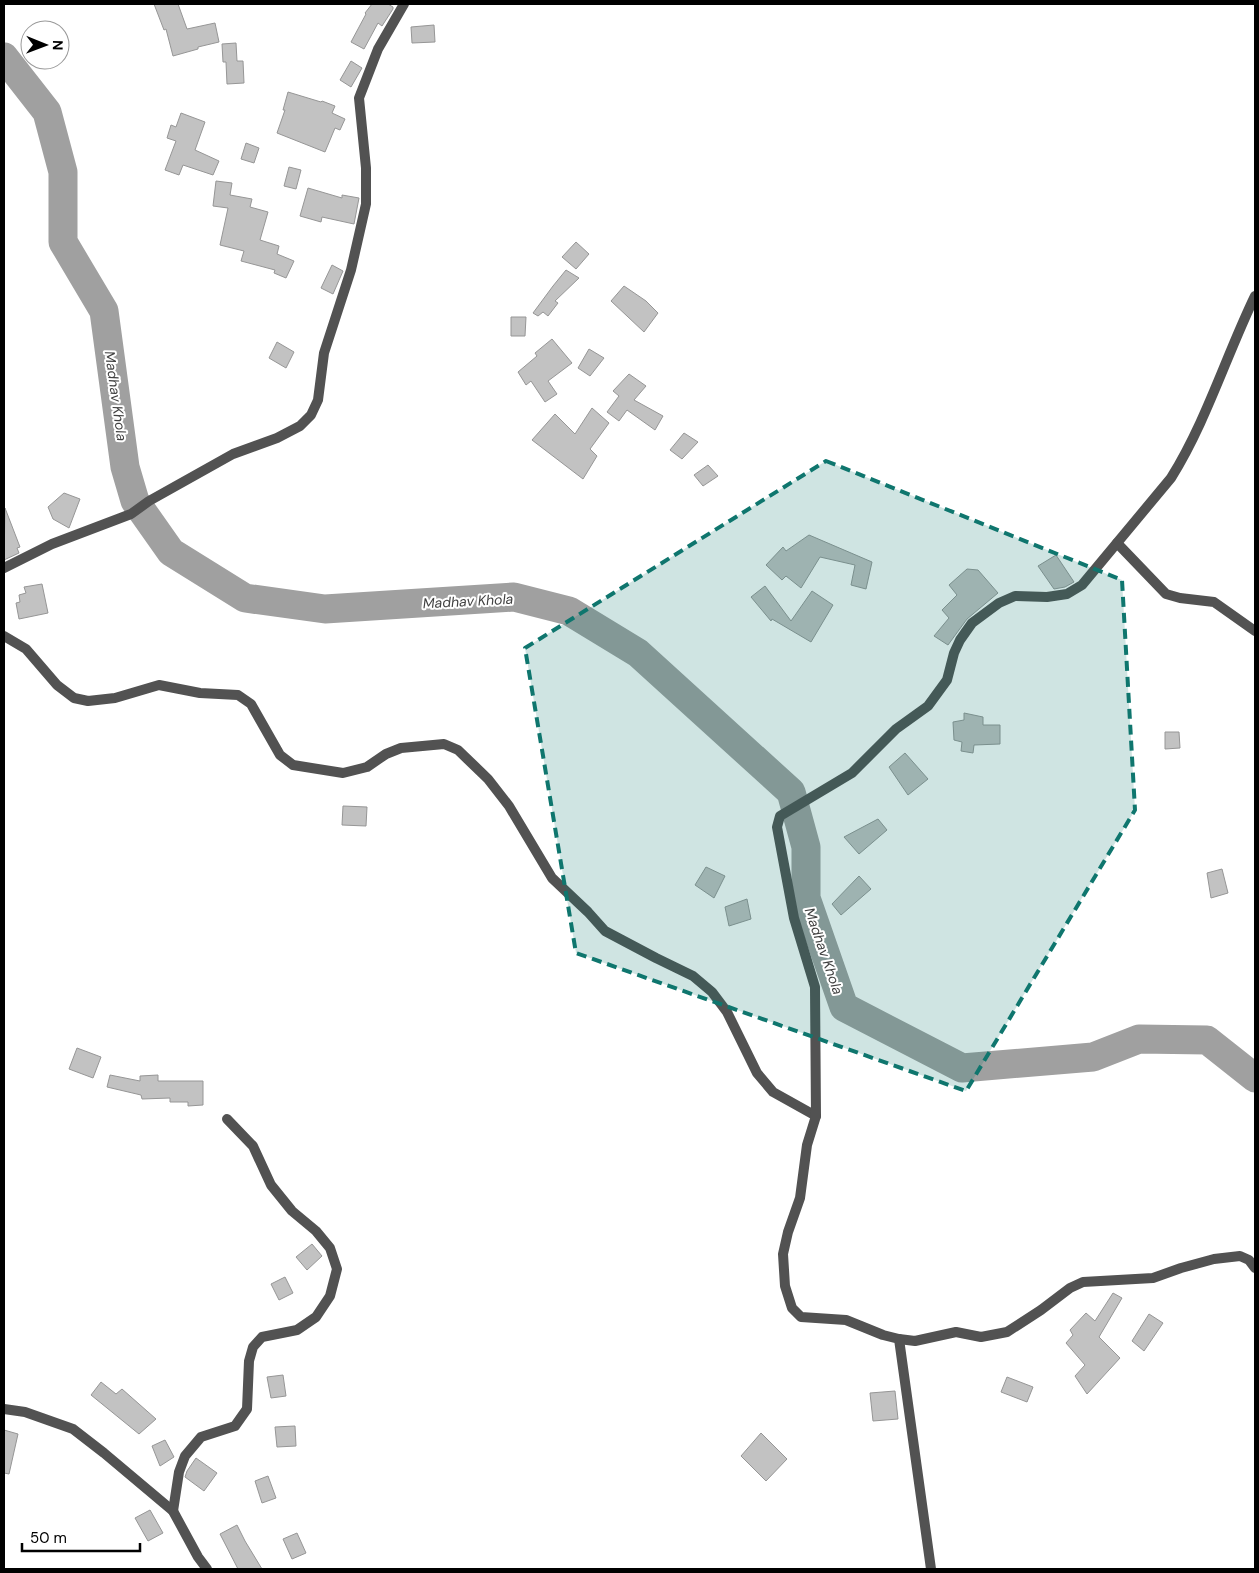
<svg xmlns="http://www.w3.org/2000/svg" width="1259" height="1573" font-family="'DM Sans',sans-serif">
	<rect width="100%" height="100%" fill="#fff"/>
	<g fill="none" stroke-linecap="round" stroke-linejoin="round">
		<polyline stroke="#a0a0a0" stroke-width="29" points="4,57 47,112 63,172 63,242 104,311 125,467 135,501 171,552 245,598 325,609 514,597 569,611 638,653 791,792 806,847 806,898 844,1007 962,1068 1093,1057 1139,1039 1207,1040 1255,1078"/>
	</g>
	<g fill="#c2c2c2" stroke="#969696">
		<polygon points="154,4 178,4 187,29 215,23 219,42 198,47 198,49 173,56 166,29 164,30"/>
		<polygon points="372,4 388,4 393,7 393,9 382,26 378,23 364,49 351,42 366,14 365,13"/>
		<polygon points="434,25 435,42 412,43 411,27"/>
		<polygon points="236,43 237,61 243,61 244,83 227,84 226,62 223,62 222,44"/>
		<polygon points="351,61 362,68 351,87 340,80"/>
		<polygon points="288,92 321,102 322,101 335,106 332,113 345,119 340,130 335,128 325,152 277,133 285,110 283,110"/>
		<polygon points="181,113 205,122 195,150 219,161 213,175 183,165 179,175 165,170 176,141 167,138 171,125 176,127"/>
		<polygon points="246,143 259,148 254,163 241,159"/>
		<polygon points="289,167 301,170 296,189 284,186"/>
		<polygon points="216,181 232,183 230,195 252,199 250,207 268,212 260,240 279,246 277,254 294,261 286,278 274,273 275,270 241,261 244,251 220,245 228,208 213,206"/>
		<polygon points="308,188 342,198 342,195 359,198 354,224 322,217 321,222 300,216"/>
		<polygon points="576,242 589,254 576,269 562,257"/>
		<polygon points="332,265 343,271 333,294 321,288"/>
		<polygon points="566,270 579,278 555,301 558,303 548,316 543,312 538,316 533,313 553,286"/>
		<polygon points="624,286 646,301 658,313 644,332 611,301"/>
		<polygon points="511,317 526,317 525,336 511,336"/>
		<polygon points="552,339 572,363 548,381 557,394 545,402 531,381 526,385 518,372 537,356 535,353"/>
		<polygon points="277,342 294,352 286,368 269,358"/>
		<polygon points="589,349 604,358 590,376 578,368"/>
		<polygon points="629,374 646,386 634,400 663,416 655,430 627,410 619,421 607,412 619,396 613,391"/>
		<polygon points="592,408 609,423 590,449 597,456 583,479 532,440 555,414 575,434"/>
		<polygon points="684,433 698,442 682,459 670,450"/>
		<polygon points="708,465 718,476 703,486 694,475"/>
		<polygon points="64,493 80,499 69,528 53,519 48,507"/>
		<polygon points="5,508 20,547 17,548 19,553 4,560"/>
		<polygon points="809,535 872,562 866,589 851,585 855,565 820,557 801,588 786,576 782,580 766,565 783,547 786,551"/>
		<polygon points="1056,555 1074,582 1065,587 1054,589 1038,566"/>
		<polygon points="967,569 978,570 998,593 967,619 948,645 934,636 949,618 942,610 957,595 949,585"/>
		<polygon points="42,584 48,613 19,619 16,603 20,602 19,595 26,593 24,587"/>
		<polygon points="765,586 791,621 812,591 833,605 811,642 772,619 771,621 751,597"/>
		<polygon points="964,713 983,717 983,725 1000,725 1000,744 974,745 973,753 961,751 962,742 954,740 953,722 964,720"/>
		<polygon points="1165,732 1179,732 1180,748 1165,749"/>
		<polygon points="905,753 928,779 908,795 889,767"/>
		<polygon points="343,806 367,807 366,826 342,825"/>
		<polygon points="878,819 887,830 859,854 844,837"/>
		<polygon points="706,867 725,876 714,898 695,885"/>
		<polygon points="1222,869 1228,893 1211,898 1207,873"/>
		<polygon points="859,876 871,889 841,915 832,904"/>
		<polygon points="747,899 751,919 729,926 725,907"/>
		<polygon points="77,1048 101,1057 93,1078 69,1069"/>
		<polygon points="110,1075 140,1081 140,1076 158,1075 158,1081 203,1081 203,1105 188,1106 188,1102 170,1102 170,1098 142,1099 141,1095 107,1087"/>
		<polygon points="312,1244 322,1256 307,1270 296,1257"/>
		<polygon points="285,1277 293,1293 279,1300 271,1284"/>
		<polygon points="1113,1293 1122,1298 1099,1337 1120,1358 1087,1394 1075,1376 1085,1365 1066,1343 1073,1335 1070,1330 1086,1313 1095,1321"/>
		<polygon points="1149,1314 1163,1323 1144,1351 1132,1341"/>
		<polygon points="283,1375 286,1396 271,1398 267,1377"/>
		<polygon points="1007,1377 1033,1387 1027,1402 1001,1392"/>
		<polygon points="101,1382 116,1394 122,1389 156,1419 139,1434 91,1395"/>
		<polygon points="895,1391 898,1419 873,1421 870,1393"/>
		<polygon points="295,1426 296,1446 277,1447 275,1427"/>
		<polygon points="4,1430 18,1434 9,1474 4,1473"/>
		<polygon points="761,1433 787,1459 766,1481 741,1456"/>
		<polygon points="165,1440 174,1457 160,1466 152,1446"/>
		<polygon points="196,1458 217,1473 204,1491 185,1477 187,1471"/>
		<polygon points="268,1476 276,1498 262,1503 255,1481"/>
		<polygon points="150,1510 163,1533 148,1541 135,1518"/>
		<polygon points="237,1525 245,1541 262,1569 238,1569 220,1534"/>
		<polygon points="297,1533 306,1553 292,1559 283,1539"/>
	</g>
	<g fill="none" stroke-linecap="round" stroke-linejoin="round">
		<g stroke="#525252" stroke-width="10">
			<polyline points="1117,543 1166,594 1180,598 1214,602 1255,631"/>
			<polyline points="4,568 52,544 131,514 149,501 233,454 277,438 300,426 311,415 318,400 324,353 351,270 366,204 366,168 359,98 378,49 404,4"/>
			<polyline points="4,636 26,649 57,685 74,698 88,701 115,698 159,685 200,693 238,695 251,704 280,755 293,765 343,773 367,767 386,754 401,748 444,744 458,750 488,779 509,806 552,878 588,912 605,931 656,958 693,976 712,992 727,1012 757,1073 773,1092 816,1116"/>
			<polyline points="899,1339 915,1341 956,1332 981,1337 1007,1332 1041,1310 1070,1288 1083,1282 1153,1278 1181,1268 1214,1259 1240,1256 1249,1260 1255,1268"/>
			<polyline points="173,1511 179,1472 185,1456 201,1437 235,1426 247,1409 249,1361 253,1347 262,1337 297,1330 316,1317 330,1296 337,1269 330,1248 316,1231 292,1211 271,1185 253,1146 227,1119"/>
			<path d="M931,1569L899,1339L883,1335L846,1320L801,1317L792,1308L785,1286L783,1254L788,1232L800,1198L807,1145L816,1116L815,987L794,918L777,827L780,816L852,773L896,729L928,706L947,680L954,653L960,640L972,623L999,603L1015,596L1047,597L1067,594L1082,585L1171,478C1206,422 1226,356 1255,296"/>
		</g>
		<polyline stroke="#525252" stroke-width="10" points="4,1409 25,1412 73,1429 104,1453 173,1511 198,1557 207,1569"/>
	</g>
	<path fill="#0f766e" fill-opacity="0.2" stroke="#0f766e" stroke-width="4" stroke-dasharray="10 6" stroke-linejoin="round" d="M826,461L1122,580L1135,810L966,1091L576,953L525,648Z"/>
	<g text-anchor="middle" stroke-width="4" stroke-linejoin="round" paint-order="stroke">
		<g font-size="14" font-style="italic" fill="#414141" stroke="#fff">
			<text transform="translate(116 396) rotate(82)" y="5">Madhav Khola</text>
			<text transform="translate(468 601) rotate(-3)" y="5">Madhav Khola</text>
			<text transform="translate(824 951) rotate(71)" y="5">Madhav Khola</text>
		</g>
	</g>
	<rect width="1259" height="1573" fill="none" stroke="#000000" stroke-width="10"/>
	<g transform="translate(45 45) rotate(91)"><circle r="24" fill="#ffffff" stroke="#999999"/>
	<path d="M0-4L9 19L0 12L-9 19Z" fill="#000000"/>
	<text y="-8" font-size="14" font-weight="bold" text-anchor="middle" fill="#000000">N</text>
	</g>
	<path d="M22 1543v8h118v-8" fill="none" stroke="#000000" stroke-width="2.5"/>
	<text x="30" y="1543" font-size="15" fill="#000000" stroke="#ffffff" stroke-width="4" paint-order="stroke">50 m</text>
</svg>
